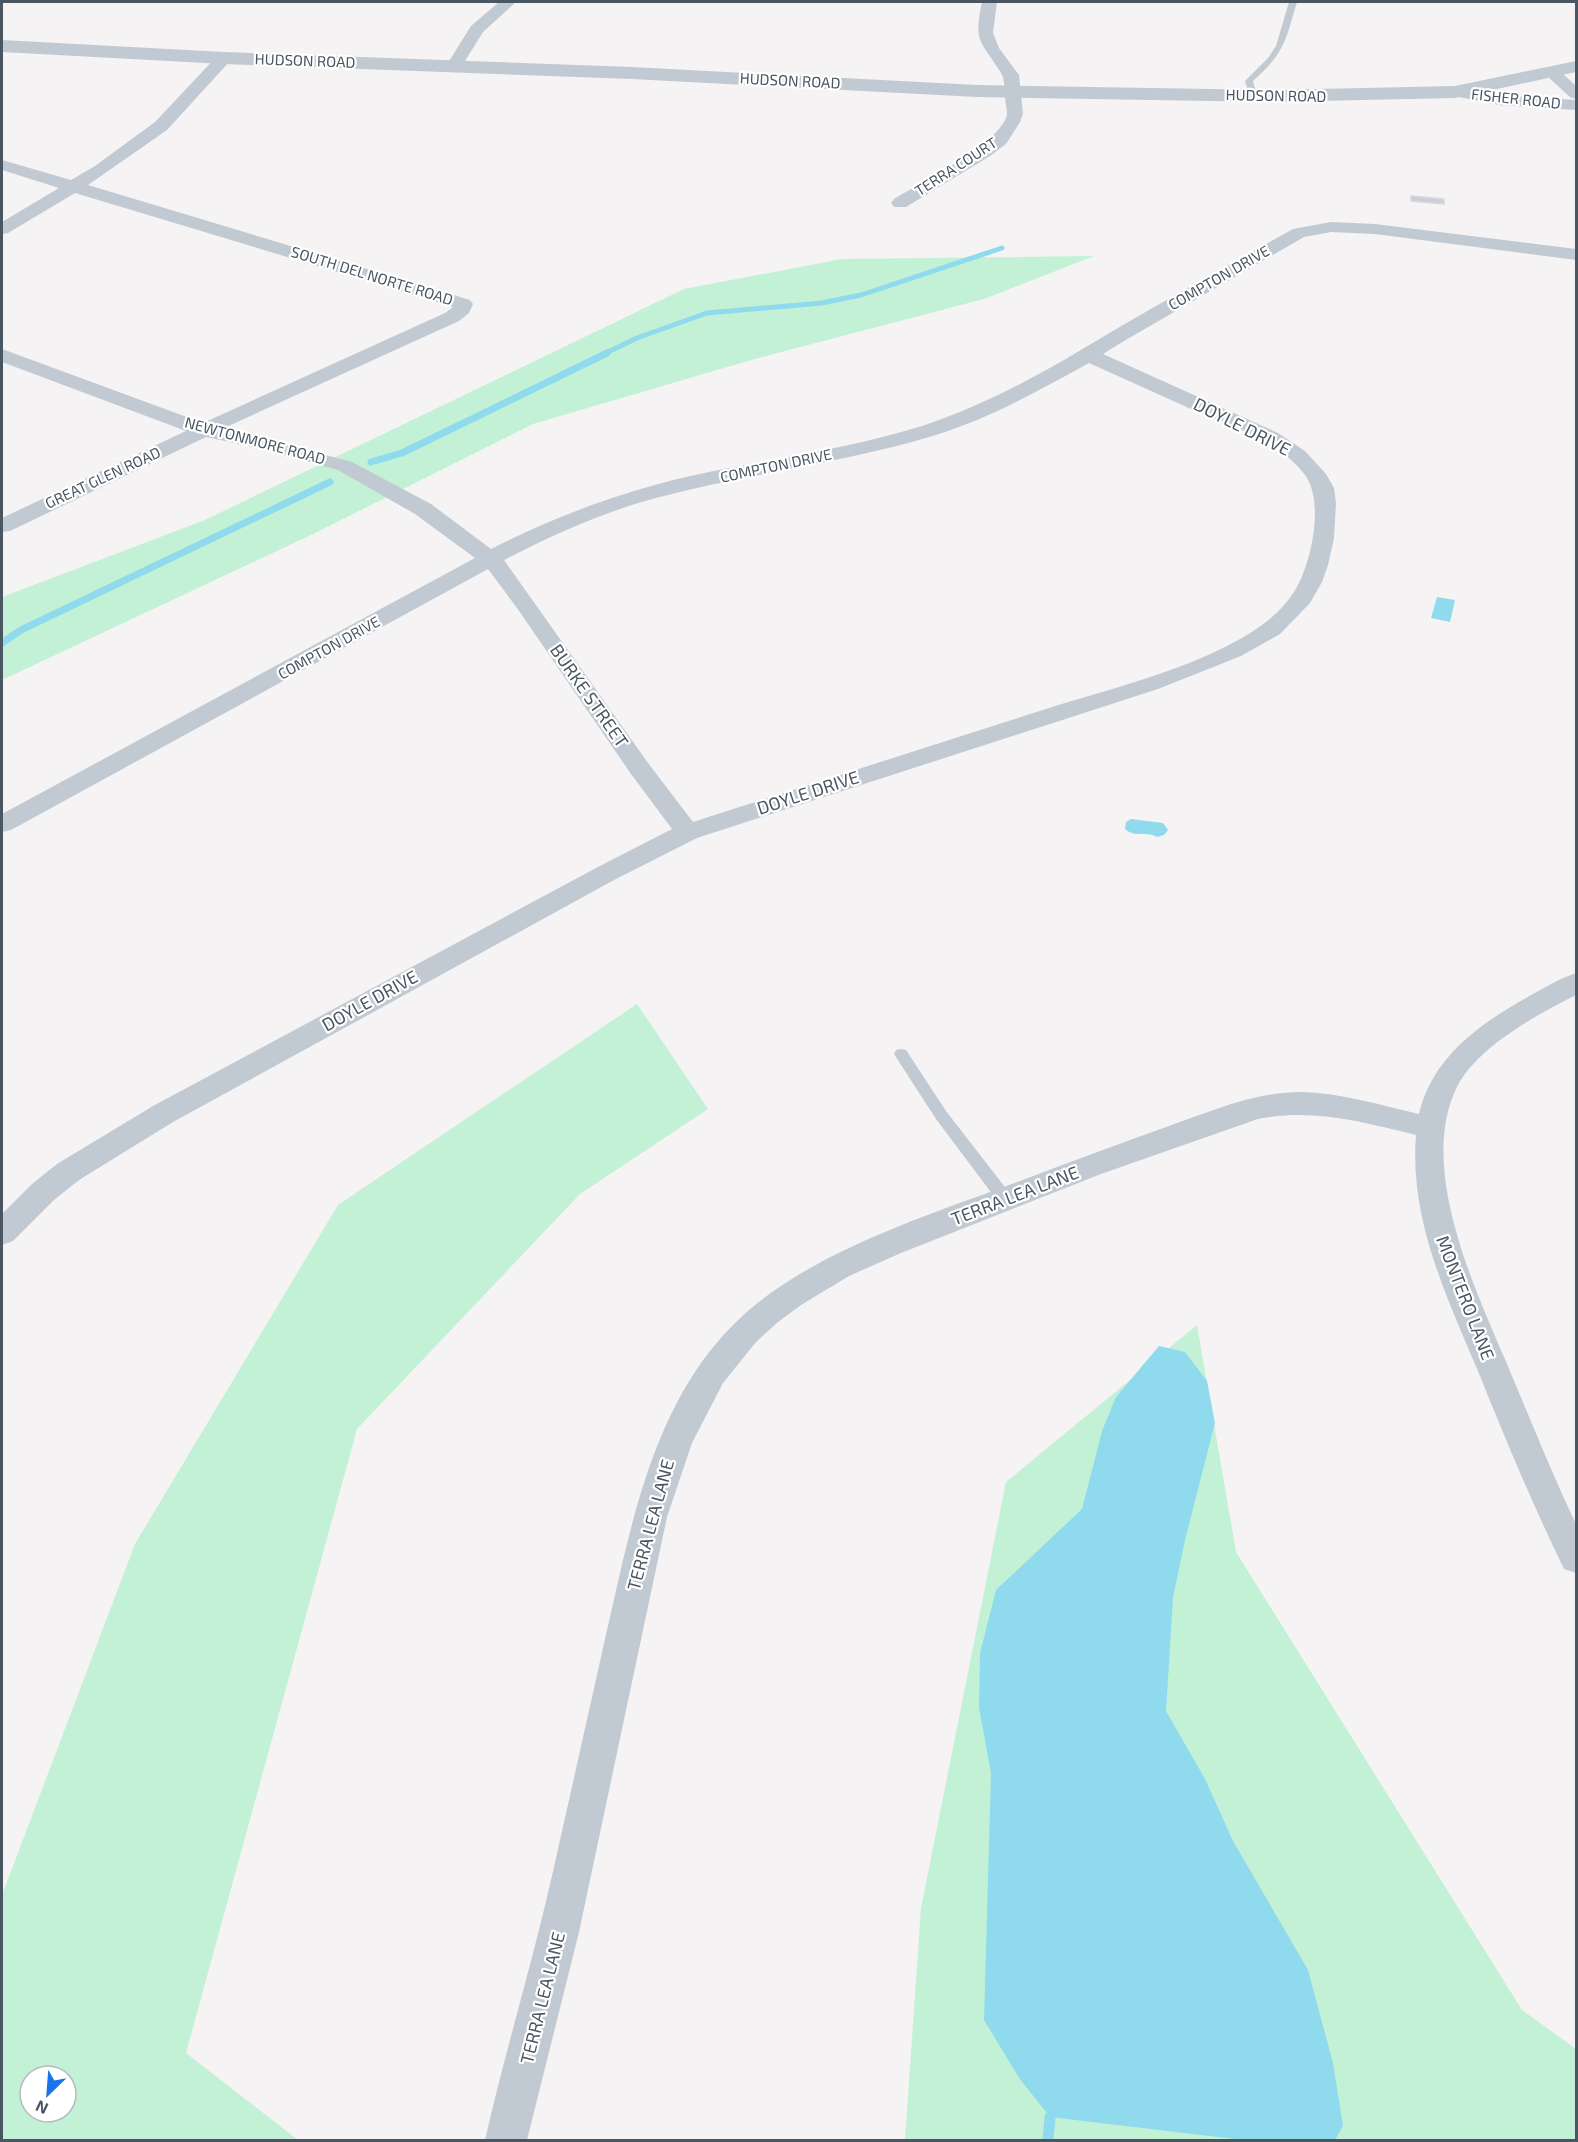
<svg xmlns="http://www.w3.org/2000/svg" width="1578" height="2142" font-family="'Exo 2',sans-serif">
	<rect width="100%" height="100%" fill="#f5f3f3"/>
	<g fill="#c3f1d5" fill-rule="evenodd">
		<polygon points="1094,256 984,299 758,358 533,424 311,535 2,680 2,597 205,520 684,289 842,259"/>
		<path d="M637,1004L708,1109L580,1194L357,1429L186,2053L298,2140H2V1895L135,1544L338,1205ZM30,2076H66V2112H30Z"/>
		<polygon points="1197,1325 1236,1552 1522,2010 1576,2049 1576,2140 905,2140 921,1908 1006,1482"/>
	</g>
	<g fill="#90daee">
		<polygon points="1437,597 1455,600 1450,622 1431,618"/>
		<path d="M1131,819L1163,823L1168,830L1164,835L1157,837C1147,831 1135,838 1125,829L1126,822Z"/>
		<polygon points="1159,1346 1185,1352 1207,1381 1215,1423 1185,1540 1173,1598 1166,1711 1205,1779 1233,1841 1308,1970 1333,2063 1343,2126 1335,2140 1243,2140 1050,2117 1019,2078 984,2020 991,1773 979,1708 980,1653 996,1590 1082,1509 1102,1431 1116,1397"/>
	</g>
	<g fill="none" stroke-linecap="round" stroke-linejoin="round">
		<polyline stroke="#90daee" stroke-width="5" points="604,354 637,338 707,313 822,303 861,295 1002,248"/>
		<g stroke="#90daee" stroke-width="7">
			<polyline points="371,462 402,453 607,353"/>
			<polyline points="2,643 21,630 330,482"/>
		</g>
		<polyline stroke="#90daee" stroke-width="11" points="1048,2140 1050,2117"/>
	</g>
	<polygon fill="#cdcfd5" stroke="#d7d9de" stroke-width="1.5" points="1411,196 1444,199 1444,204 1411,201"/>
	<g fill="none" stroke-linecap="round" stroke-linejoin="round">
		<g fill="#c1cad2" fill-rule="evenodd">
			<path d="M1289,2H1297C1285,42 1285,52 1253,81L1257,95L1250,97L1245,81L1268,58L1276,46Z"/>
			<polygon points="901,1049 906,1050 946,1111 1011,1195 1013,1199 1011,1203 999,1203 936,1119 894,1054 896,1050"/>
		</g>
		<g fill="#c1cad2" fill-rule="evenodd">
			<polygon points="499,2 516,2 483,32 460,69 448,69 446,66 471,26"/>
			<path d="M982,2H997L993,33L999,48L1019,75L1023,114L1020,122L1006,144L990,156L906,207H894L891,203L894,199C919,184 1003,142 1007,114C1007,109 1005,101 1005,96C1004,88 1005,79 1001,73C981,40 973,44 982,2Z"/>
			<path d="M224,53L230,55L232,58L230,61L167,130L88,185L470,300L473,304L469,313L459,321L224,428L352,462L431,504L491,549C554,517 618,493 686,477C766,459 847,450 925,425C991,403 1052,368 1111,332C1171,297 1232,263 1293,229L1331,222L1375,224L1576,249V260L1375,234L1331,232L1304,237L1124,341L1103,354L1278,433L1305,451L1326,474L1334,488L1336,503L1334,538L1328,565L1322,582L1310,603L1280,634L1241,656L1158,689L697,838L614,880L173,1122L79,1180L54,1200L13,1241L2,1245V1214L32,1184L57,1164L153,1106L596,868L672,829L631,774L517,608L488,569L11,830L2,832V814L475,558L415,514L338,470L259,448L206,437L10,531L2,532V518L186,431L2,362V349L203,423L445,313L453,307L75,193L8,233L2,234V222L59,188L2,170V160L71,180L95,166L155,122L218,55ZM1089,363C1123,378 1157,394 1191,409C1229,425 1279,440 1305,475C1325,502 1311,566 1294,592C1286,605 1274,616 1262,625C1205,666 1116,687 1049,708C930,746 812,784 693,822L648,763L504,560C553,535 603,512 656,498C749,473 844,463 936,435C990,418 1040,390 1089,363Z"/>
			<polygon points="1554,69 1560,71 1576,86 1576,99 1570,97 1548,77 1546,74"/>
			<polygon points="1455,87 1499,95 1576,100 1576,110 1499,105 1449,95 1447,92 1449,89"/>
			<path d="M1576,973V995C1538,1014 1479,1046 1458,1085C1416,1165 1475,1289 1507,1364C1525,1407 1543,1451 1562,1494L1576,1524V1573L1564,1569C1533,1505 1506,1441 1480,1376C1448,1299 1409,1221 1416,1135C1363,1122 1312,1108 1258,1119L1101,1174L901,1253L849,1276L801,1305L778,1322L756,1342L723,1383L692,1443L667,1517L579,1932L527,2140H485C505,2052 532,1964 552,1876C569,1800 586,1724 603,1648C629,1537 649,1409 733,1325C808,1249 943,1211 1041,1173C1084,1157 1126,1141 1169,1126C1212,1111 1255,1092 1301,1092C1341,1093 1380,1105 1419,1114C1432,1058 1478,1025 1526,998C1542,989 1558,979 1576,973Z"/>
		</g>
		<polygon fill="#c1cad2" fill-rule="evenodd" points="2,40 224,52 632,67 977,85 1271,90 1455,86 1576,61 1576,72 1455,98 1271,102 977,97 632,79 224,64 2,52"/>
	</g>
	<g text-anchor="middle" stroke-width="4.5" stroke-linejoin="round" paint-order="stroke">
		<g font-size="15" fill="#4a5661" stroke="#fff">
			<text transform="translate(305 61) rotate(2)" y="5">HUDSON ROAD</text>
			<text transform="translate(790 81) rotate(3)" y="5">HUDSON ROAD</text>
			<text transform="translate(1276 96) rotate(1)" y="5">HUDSON ROAD</text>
			<text transform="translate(1516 99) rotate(6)" y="5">FISHER ROAD</text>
			<text transform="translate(956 167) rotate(-33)" y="5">TERRA COURT</text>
			<text transform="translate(372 276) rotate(17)" y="5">SOUTH DEL NORTE ROAD</text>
			<text transform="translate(1219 278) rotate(-30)" y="5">COMPTON DRIVE</text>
			<text transform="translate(255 441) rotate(15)" y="5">NEWTONMORE ROAD</text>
			<text transform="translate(776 466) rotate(-12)" y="5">COMPTON DRIVE</text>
			<text transform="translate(103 478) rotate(-25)" y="5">GREAT GLEN ROAD</text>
			<text transform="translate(329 648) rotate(-29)" y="5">COMPTON DRIVE</text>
		</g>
		<g font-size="18" fill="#4a5661" stroke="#fff">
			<text transform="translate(1242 427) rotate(27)" y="6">DOYLE DRIVE</text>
			<text transform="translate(589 696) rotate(55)" y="6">BURKE STREET</text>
			<text transform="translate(808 793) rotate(-18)" y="6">DOYLE DRIVE</text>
			<text transform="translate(370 1001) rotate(-29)" y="6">DOYLE DRIVE</text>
			<text transform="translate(1015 1196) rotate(-21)" y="6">TERRA LEA LANE</text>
			<text transform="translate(1465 1298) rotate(69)" y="6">MONTERO LANE</text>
			<text transform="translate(651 1525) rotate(-75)" y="6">TERRA LEA LANE</text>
			<text transform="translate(543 1998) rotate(-76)" y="6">TERRA LEA LANE</text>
		</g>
	</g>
	<rect width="1578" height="2142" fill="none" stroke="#4a5661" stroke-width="6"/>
	<g transform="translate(48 2094) rotate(205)"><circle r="28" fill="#ffffff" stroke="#b7bbc0" stroke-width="1.5"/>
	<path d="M0-4.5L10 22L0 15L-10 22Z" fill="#1a73e8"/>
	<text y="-9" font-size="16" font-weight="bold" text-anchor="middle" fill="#4a5661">N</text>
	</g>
</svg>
